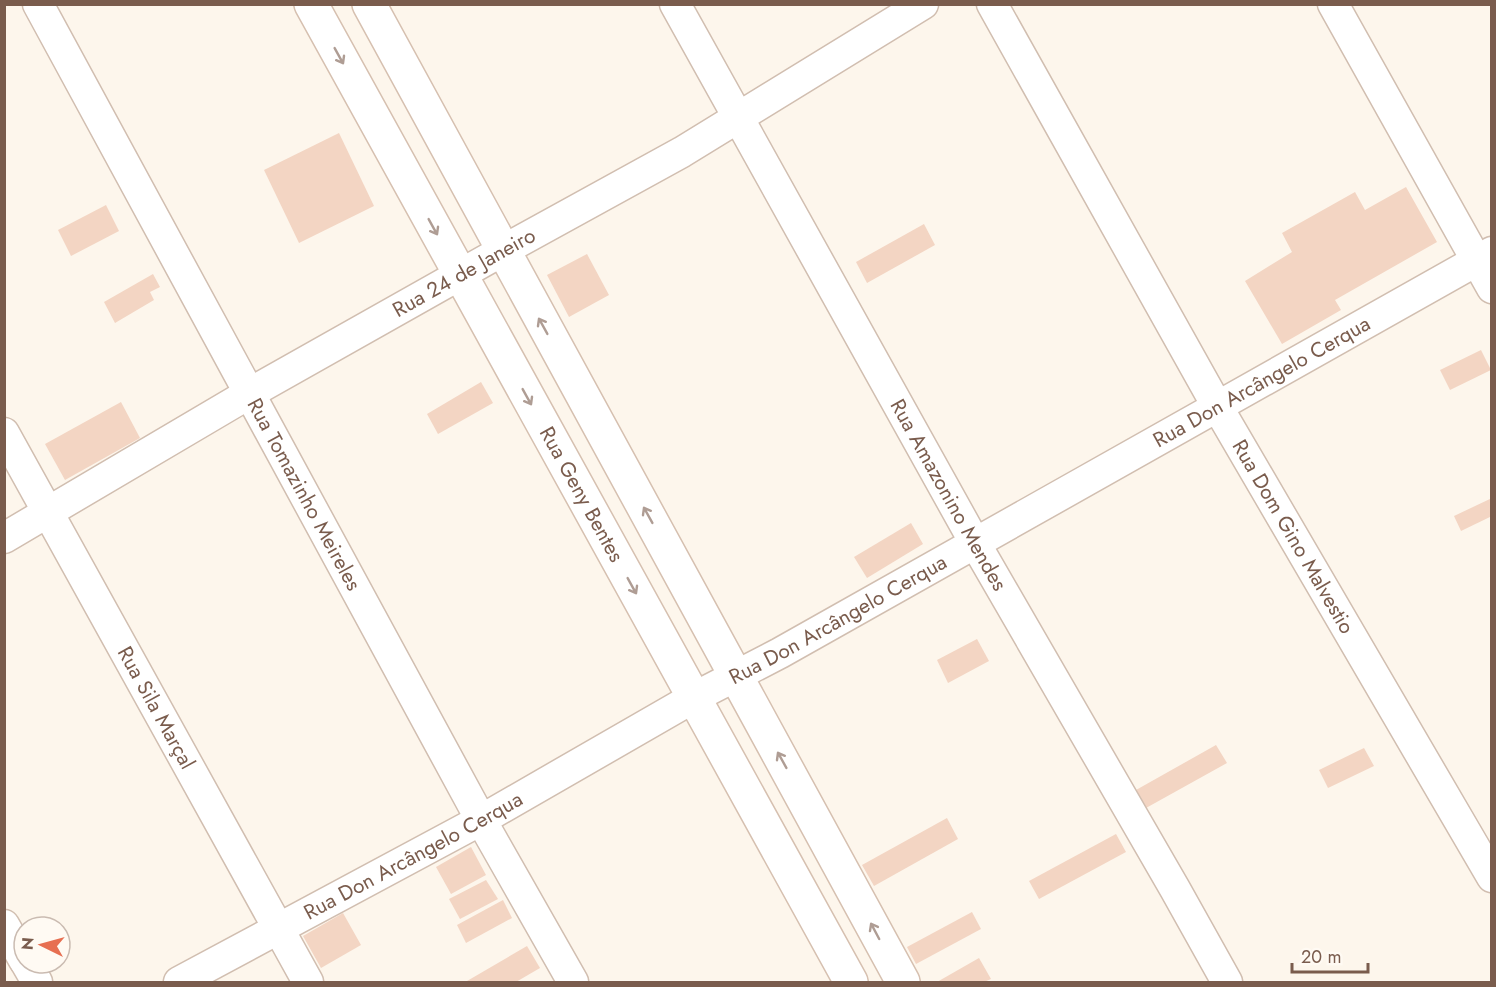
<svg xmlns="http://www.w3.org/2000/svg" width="1496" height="987" font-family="Jost,sans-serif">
	<rect width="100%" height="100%" fill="#fdf6ec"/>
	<g fill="#f3d5c3">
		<polygon points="339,133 374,206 299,243 264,170"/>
		<polygon points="1406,187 1437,242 1335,300 1341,310 1282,344 1245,281 1292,252 1282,233 1355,192 1365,210"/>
		<polygon points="106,205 119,231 71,256 58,230"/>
		<polygon points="924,224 935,245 867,283 856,262"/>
		<polygon points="587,254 609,295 569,317 547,275"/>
		<polygon points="153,274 160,287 150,292 154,300 115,323 104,302"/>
		<polygon points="1481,350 1491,370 1450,390 1440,370"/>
		<polygon points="481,382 493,403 438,434 427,414"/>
		<polygon points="121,402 140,438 65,480 45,444"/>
		<polygon points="1492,498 1492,516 1461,531 1454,516"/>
		<polygon points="911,523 923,544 867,578 854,557"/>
		<polygon points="977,639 989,661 948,683 937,660"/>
		<polygon points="1216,745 1227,763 1146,808 1136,790"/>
		<polygon points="1364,748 1374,766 1328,788 1319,770"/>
		<polygon points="947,818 958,839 874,886 862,865"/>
		<polygon points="1116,834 1126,852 1039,899 1029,881"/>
		<polygon points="471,847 486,875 451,894 436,867"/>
		<polygon points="486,880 498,899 460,919 449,899"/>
		<polygon points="503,900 512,918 466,943 457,925"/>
		<polygon points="972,912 981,929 916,964 907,947"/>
		<polygon points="343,913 361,945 321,968 303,936"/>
		<polygon points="527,946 540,968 516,982 469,982 467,981"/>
		<polygon points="979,958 991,979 984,982 937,982"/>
	</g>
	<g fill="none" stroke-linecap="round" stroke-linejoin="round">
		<g stroke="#d1beb0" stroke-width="33">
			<g id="street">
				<path id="s1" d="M38,4L481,820L573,982"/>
				<path id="s2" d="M675,4L975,543L1175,889L1227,982"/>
				<path id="s3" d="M992,4L1217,406L1492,877"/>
				<polyline points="1333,4 1492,288"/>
				<path id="s4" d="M4,433L308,982"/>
				<path id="s5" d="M4,538L250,393L502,251L682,152L923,4"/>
				<polyline points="4,925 24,960"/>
				<polyline points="26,963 37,982"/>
				<path id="s6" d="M179,982L481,820L693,698L780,653L1492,252"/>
			</g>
		</g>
		<g stroke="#d6c0b0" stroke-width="36">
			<g id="secondary">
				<path id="s7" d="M311,4L851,982"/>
				<polyline points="369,4 903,982"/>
			</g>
		</g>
		<use href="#street" stroke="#fff" stroke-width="30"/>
		<use href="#secondary" stroke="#fff" stroke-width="33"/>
	</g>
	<defs><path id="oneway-shaft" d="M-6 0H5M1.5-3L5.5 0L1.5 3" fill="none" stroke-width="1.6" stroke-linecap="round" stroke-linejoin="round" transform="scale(1.5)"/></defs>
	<g stroke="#af9d94">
		<use href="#oneway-shaft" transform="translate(339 56) rotate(61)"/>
		<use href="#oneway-shaft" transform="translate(433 227) rotate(61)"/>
		<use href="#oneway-shaft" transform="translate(543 326) rotate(-119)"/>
		<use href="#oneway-shaft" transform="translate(527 397) rotate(61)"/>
		<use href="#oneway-shaft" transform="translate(648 515) rotate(-119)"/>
		<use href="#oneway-shaft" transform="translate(632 586) rotate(61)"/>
		<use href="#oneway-shaft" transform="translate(782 760) rotate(-119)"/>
		<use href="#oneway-shaft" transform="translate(875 931) rotate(-118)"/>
	</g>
	<g text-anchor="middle" stroke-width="4.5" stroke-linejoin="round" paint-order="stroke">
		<g font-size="21" fill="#7a5c4d" stroke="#fffaf3">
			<text dy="7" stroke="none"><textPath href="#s5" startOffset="531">Rua 24 de Janeiro</textPath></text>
			<text dy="7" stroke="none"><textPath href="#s6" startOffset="1238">Rua Don Arcângelo Cerqua</textPath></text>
			<text dy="7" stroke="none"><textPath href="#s1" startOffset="558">Rua Tomazinho Meireles</textPath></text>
			<text dy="7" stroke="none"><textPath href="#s7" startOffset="560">Rua Geny Bentes</textPath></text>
			<text dy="7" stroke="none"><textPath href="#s2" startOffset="562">Rua Amazonino Mendes</textPath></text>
			<text dy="7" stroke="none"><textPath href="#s3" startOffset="612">Rua Dom Gino Malvestio</textPath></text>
			<text dy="7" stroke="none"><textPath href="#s6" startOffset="752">Rua Don Arcângelo Cerqua</textPath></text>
			<text dy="7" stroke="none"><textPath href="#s4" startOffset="314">Rua Sila Marçal</textPath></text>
			<text dy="7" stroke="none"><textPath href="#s6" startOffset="266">Rua Don Arcângelo Cerqua</textPath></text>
		</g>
	</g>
	<rect width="1496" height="987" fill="none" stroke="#7a5c4d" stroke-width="12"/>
	<g transform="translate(42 945) rotate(275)"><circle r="28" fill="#fffaf3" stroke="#cabbb1" stroke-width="1.5"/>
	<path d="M0-4.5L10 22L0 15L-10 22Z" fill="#e76f51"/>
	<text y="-9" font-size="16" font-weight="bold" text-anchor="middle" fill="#7a5c4d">N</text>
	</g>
	<path d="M1292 963v9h76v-9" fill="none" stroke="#7a5c4d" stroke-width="3"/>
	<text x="1301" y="963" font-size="18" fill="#7a5c4d" stroke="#fffaf3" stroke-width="4.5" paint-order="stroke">20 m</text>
</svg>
